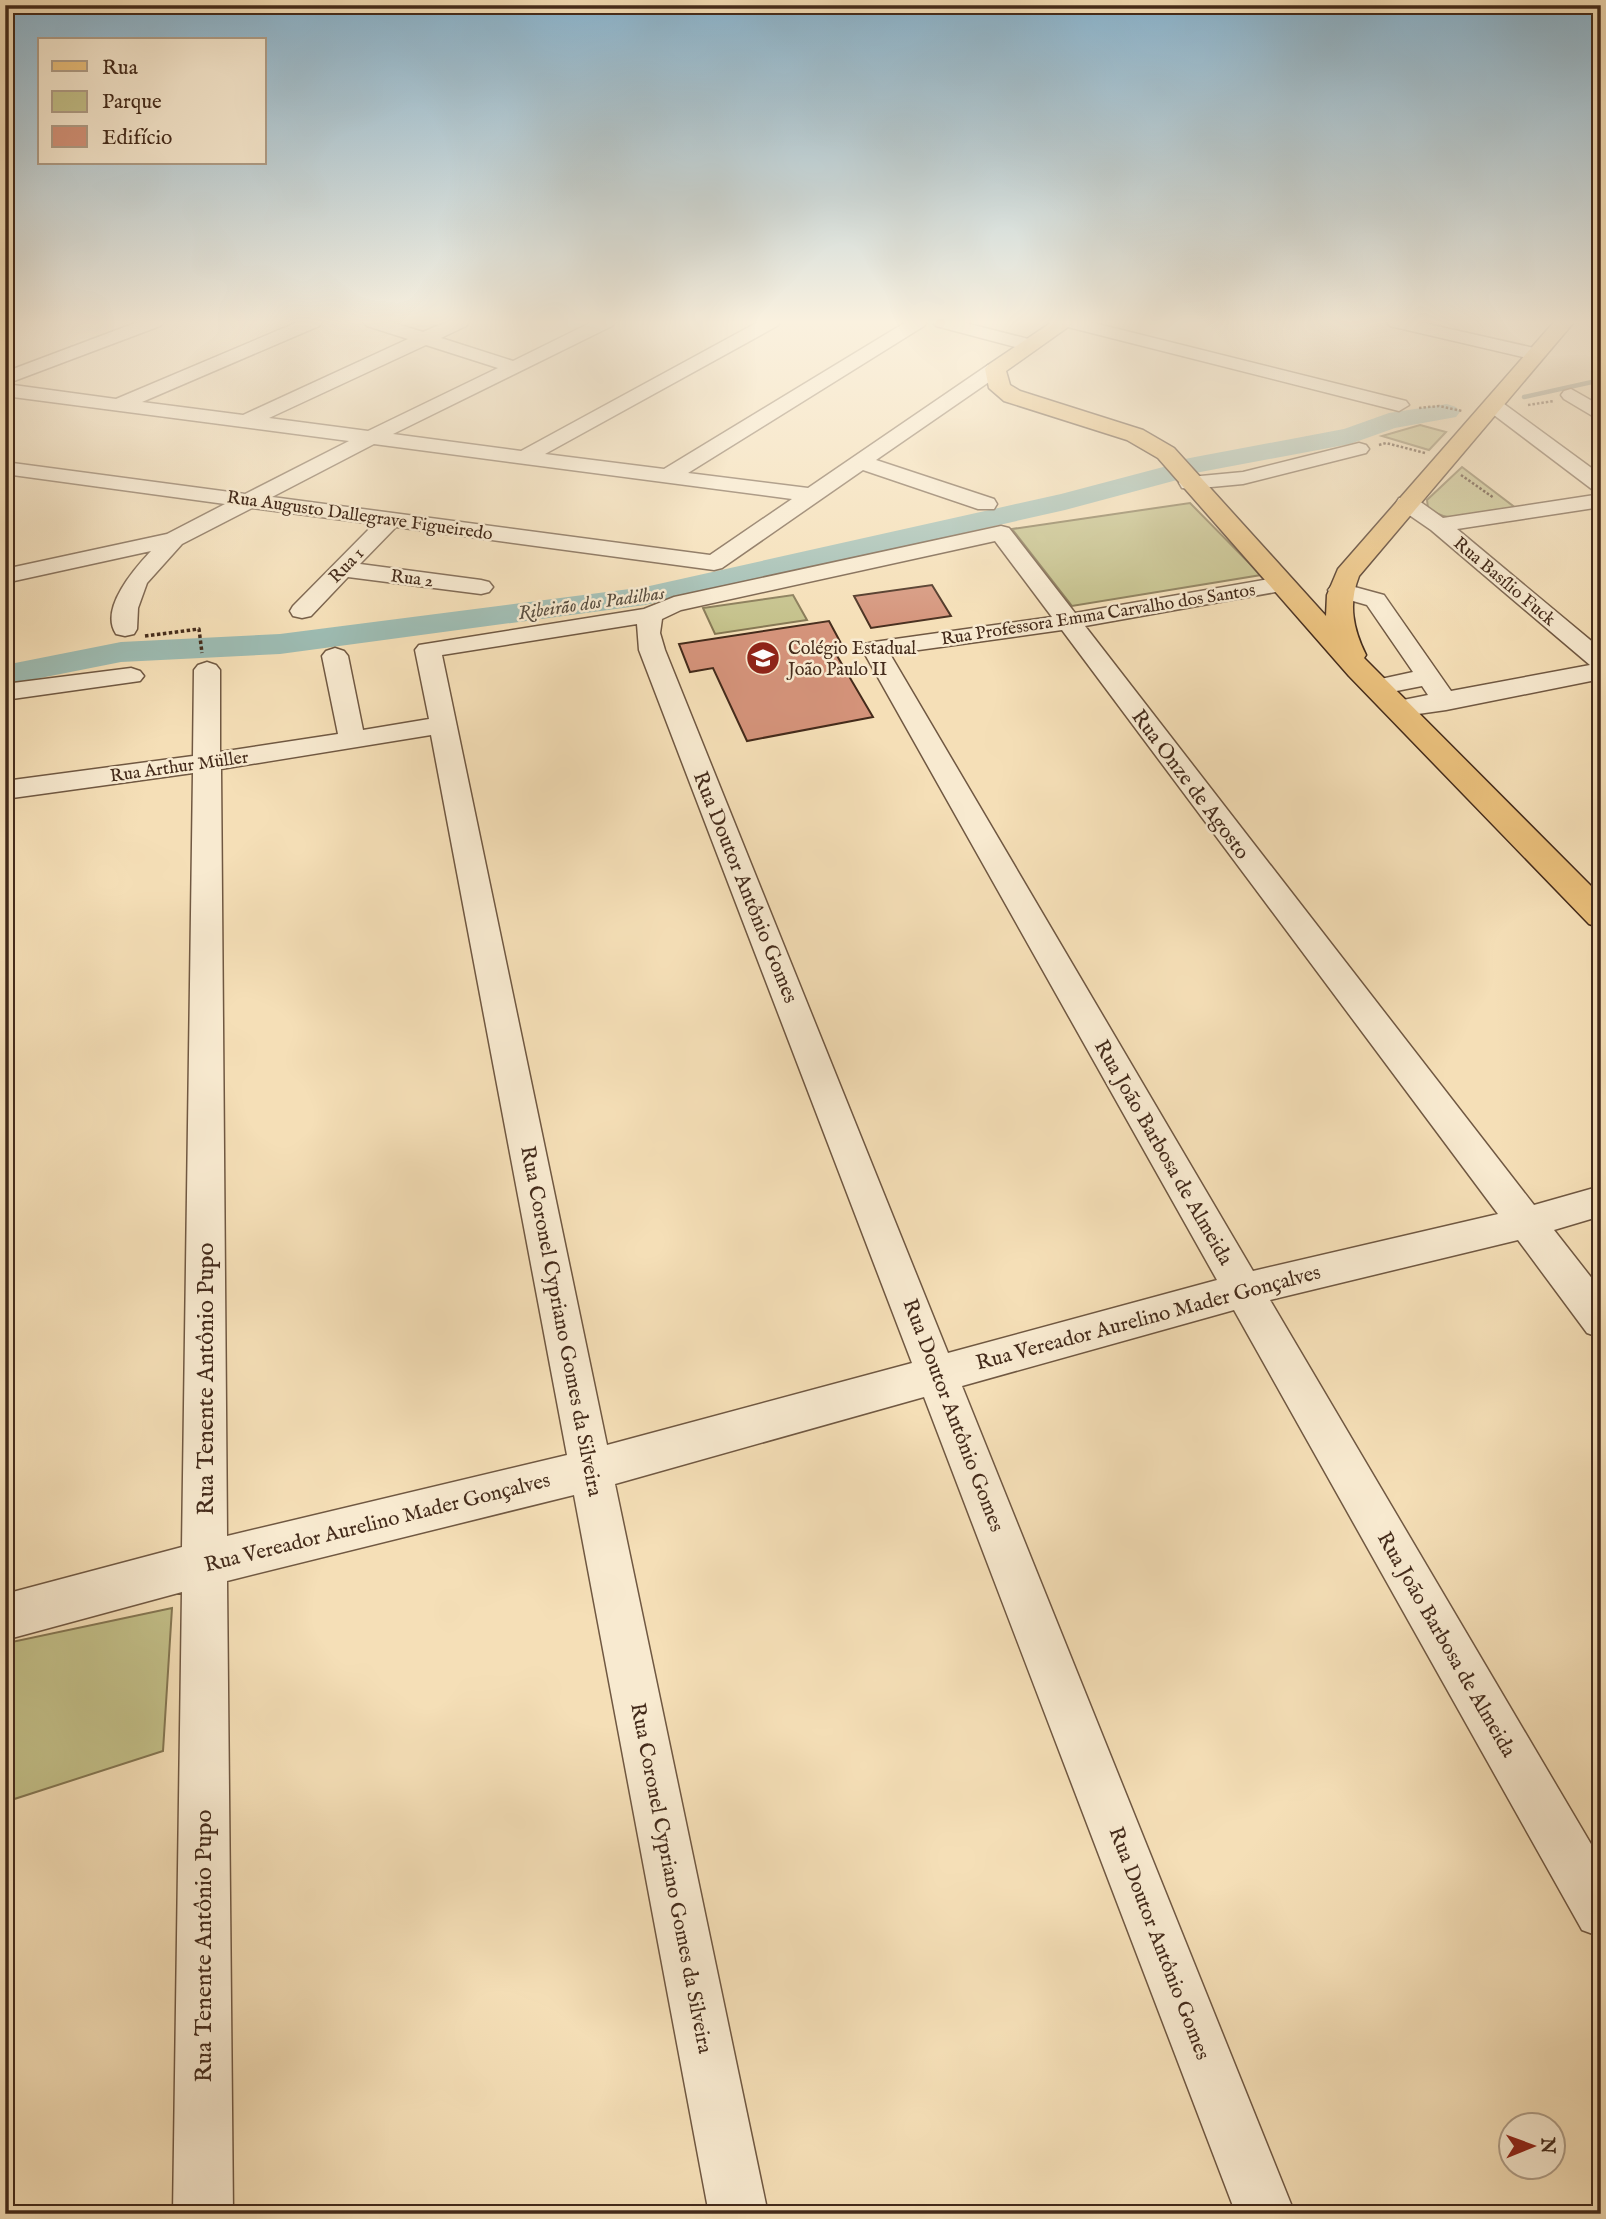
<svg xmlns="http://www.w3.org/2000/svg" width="1606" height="2219" font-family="'IM FELL English',serif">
	<rect width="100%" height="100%" fill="#f5dfb7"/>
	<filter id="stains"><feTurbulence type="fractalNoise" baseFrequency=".00286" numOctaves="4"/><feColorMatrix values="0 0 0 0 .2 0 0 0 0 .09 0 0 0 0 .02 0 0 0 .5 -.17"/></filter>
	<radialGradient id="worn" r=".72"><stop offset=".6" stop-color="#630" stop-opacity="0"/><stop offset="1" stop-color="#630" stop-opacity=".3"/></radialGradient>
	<g fill="#c3c089" stroke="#847652" stroke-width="2">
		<polygon points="1420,425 1446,432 1429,450 1382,436"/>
		<path d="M1462,467L1517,509C1488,514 1453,528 1428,508L1427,500Z"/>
		<polygon points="1190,503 1261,575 1072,606 1012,529"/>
		<polygon points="793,595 807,620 715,634 703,608"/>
		<polygon points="172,1608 163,1751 5,1802 7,1643"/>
	</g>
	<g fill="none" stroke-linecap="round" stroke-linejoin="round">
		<polyline stroke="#798276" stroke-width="4.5" points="1524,397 1601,380"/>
		<g fill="#9dbcb3" fill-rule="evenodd">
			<polygon points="1447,404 1456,407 1460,412 1456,417 1395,428 1350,444 1195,473 1185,471 1181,465 1185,459 1195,457 1344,429 1389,413"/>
			<polygon points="1167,466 1177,468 1181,474 1177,480 1065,510 645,605 280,654 121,662 5,685 5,665 121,642 280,634 645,587 1061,494"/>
		</g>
	</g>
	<g fill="#d4937a" stroke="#442b1b" stroke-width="2">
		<polygon points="932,585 951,616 871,628 854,596"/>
		<polygon points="829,621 843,647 833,649 873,717 747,741 713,668 690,672 679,644"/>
	</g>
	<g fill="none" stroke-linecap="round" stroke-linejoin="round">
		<g stroke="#705842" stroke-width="3">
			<g id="minor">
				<path d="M138,322H163L160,326L6,384L116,399L298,322H322L319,326L142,402L243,415L408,339L367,326L364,322H391L423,332L446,322H469L466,326L441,338L513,361L592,322H615L612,326L393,434L521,451L758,322H780L777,326L545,454L664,469L906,322H927L924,326L688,473L808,488L988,365H1002L1004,369L1002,373L876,460L994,499L997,504L994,509H978L863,470L722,568L714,570L396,527L360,564L481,580L489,582L493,587L489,592L481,594L348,577L311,616L302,618L293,616L290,611L293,606L374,524L252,508L182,544L147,583L138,608L137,629L134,634L125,636L116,634C99,609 135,568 151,551L5,583V569L167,534L225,504L5,474V462L245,494L349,441L5,396V372ZM426,345L498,368L368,431L269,418ZM374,444L792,499L710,555L272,497Z"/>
				<polygon points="933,322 962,322 1036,341 1039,345 1030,351 936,326"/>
				<polygon points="1061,322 1090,322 1406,401 1409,405 1399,411 1064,326"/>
				<polygon points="1387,322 1419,322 1543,350 1545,354 1536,360 1390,326"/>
				<polygon points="1571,389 1601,406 1601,421 1564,399 1561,395 1564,391"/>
				<polygon points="1493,399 1500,401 1601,475 1601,491 1593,490 1486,409 1483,405 1486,401"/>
				<polygon points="1359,443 1366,445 1369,449 1366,453 1243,484 1190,489 1182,488 1179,483 1182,478 1190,477 1243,472"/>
				<polygon points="1601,494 1601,507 1457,529 1601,649 1601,679 1446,710 1397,717 1388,715 1384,709 1388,703 1428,695 1422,686 1376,695 1367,692 1363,687 1367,682 1413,672 1367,605 1332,595 1328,590 1332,585 1340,583 1384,595 1451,691 1590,665 1431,530 1399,508 1396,503 1399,498 1415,498 1443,518"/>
				<path d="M1001,526L1009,528L1075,613L1281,577L1289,579L1293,584L1289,589L1281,591L1085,626L1534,1205L1601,1186V1216L1554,1230L1601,1290V1338L1587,1333L1518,1240L1270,1300L1601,1861V1937L1582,1930L1234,1310L962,1386L1295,2214H1236L924,1397L615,1484L768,2214H709L574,1495L227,1581L233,2214H173L182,1592L5,1640V1594L182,1547L193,773L5,799V781L193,756L194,670L198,665L207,662L216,665L220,670V752L338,734L322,656L326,651L335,648L344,651L348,656L363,730L429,719L415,650L419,645L644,609L674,597ZM995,541L1052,617L874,642L865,644L862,649L1217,1280L948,1353L665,650L660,633L662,619L681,610ZM637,624L639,650L912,1363L607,1445L442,655ZM1062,630L1498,1214L1253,1271L890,654ZM431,735L567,1455L227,1536L221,769Z"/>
				<polygon points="131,668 140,671 144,676 140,681 5,700 5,684"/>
			</g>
		</g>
		<g stroke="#442b1b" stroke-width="3">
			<path id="major" d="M1052,322H1075L1006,371L1010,385L1020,391L1143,430L1174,448L1326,616L1327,595L1338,569L1554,322H1574L1359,576C1348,604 1353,629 1366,655L1364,658L1601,896V928L1589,924L1349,676L1158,458L1127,440L1004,401L989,388L985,369L988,365Z"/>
		</g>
		<g stroke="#442b1b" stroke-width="2.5" stroke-dasharray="2.5 2" stroke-linecap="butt">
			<polyline points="1528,405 1554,401"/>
			<polyline points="1419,408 1439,406 1462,411"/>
			<polyline points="1379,445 1386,443 1425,453"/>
			<polyline points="1461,475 1494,498"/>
		</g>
		<polyline stroke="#442b1b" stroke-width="3.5" stroke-dasharray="3.5 2.5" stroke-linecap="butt" points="145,636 199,629 202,653"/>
		<use href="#minor" fill="#f8ead0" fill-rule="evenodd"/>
		<use href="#major" fill="#eac07c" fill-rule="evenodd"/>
	</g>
	<linearGradient id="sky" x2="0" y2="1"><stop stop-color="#8ab7d3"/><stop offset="0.51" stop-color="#faf1df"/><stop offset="1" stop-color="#faf1df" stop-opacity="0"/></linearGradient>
	<rect width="1606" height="632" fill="url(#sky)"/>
	<defs>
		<g id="school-disc" transform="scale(1.75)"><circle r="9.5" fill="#8f2418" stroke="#f8ead0"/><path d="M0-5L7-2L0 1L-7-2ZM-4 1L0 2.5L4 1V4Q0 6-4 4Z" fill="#fff"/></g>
	</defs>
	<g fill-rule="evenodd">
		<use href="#school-disc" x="763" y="658"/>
	</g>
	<g text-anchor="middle" stroke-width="5" stroke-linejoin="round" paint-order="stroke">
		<g font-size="18" fill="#442b1b" stroke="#f8ead0">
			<text transform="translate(360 515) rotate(8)" y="6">Rua Augusto Dallegrave Figueiredo</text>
			<text transform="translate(346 565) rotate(-46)" y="6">Rua 1</text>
			<text transform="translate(412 578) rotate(7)" y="6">Rua 2</text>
			<text transform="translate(1505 581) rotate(40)" y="6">Rua Basílio Fuck</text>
			<text transform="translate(1098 614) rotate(-9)" y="6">Rua Professora Emma Carvalho dos Santos</text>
			<text transform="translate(179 766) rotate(-8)" y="6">Rua Arthur Müller</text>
		</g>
		<g font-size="18" fill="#442b1b" stroke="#f8ead0" text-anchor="start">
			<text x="788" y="654">Colégio Estadual<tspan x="788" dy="21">João Paulo II</tspan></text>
		</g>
		<g font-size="19" font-style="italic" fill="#5a4f41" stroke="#f8ead0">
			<text transform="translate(591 602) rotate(-8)" y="7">Ribeirão dos Padilhas</text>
		</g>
		<g font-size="21" fill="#442b1b" stroke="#f8ead0">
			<text transform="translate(1191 784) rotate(53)" y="7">Rua Onze de Agosto</text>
			<text transform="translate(746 887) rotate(68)" y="7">Rua Doutor Antônio Gomes</text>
			<text transform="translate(1164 1152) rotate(60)" y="7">Rua João Barbosa de Almeida</text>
			<text transform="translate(1148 1317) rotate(-15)" y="7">Rua Vereador Aurelino Mader Gonçalves</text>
			<text transform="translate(562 1321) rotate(79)" y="7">Rua Coronel Cypriano Gomes da Silveira</text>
			<text transform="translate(954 1415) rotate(69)" y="7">Rua Doutor Antônio Gomes</text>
			<text transform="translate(377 1522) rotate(-14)" y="7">Rua Vereador Aurelino Mader Gonçalves</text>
			<text transform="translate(1447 1644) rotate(60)" y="7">Rua João Barbosa de Almeida</text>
			<text transform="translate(672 1878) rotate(79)" y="7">Rua Coronel Cypriano Gomes da Silveira</text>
			<text transform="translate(1160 1943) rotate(69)" y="7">Rua Doutor Antônio Gomes</text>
		</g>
		<g font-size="24" fill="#442b1b" stroke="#f8ead0">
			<text transform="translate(205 1379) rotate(-90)" y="8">Rua Tenente Antônio Pupo</text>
			<text transform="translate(203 1946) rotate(-90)" y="8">Rua Tenente Antônio Pupo</text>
		</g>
	</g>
	<rect width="1606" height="2219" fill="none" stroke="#f5dfb7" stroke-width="28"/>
	<rect x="7" y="7" width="1592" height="2205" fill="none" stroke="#442b1b" stroke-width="3.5"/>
	<rect x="14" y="14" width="1578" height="2191" fill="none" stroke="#442b1b" stroke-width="2"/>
	<rect x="38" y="38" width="228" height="126" fill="#f8ead0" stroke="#b09e88" stroke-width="2"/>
	<rect x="52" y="61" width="35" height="10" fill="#eac07c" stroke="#b09e88" stroke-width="2"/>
	<text x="102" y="74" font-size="21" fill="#442b1b">Rua</text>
	<rect x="52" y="91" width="35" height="21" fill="#c3c089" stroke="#b09e88" stroke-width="2"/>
	<text x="102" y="108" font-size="21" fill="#442b1b">Parque</text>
	<rect x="52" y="126" width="35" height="21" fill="#d4937a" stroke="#b09e88" stroke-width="2"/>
	<text x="102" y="144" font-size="21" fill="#442b1b">Edifício</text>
	<g transform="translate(1532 2146) rotate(89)"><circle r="33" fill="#f8ead0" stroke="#b09e88" stroke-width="2"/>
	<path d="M0-5L12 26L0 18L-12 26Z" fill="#8f2418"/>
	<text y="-10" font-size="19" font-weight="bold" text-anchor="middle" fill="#442b1b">N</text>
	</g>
	<rect width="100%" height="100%" filter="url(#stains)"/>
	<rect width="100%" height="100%" fill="url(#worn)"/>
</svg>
